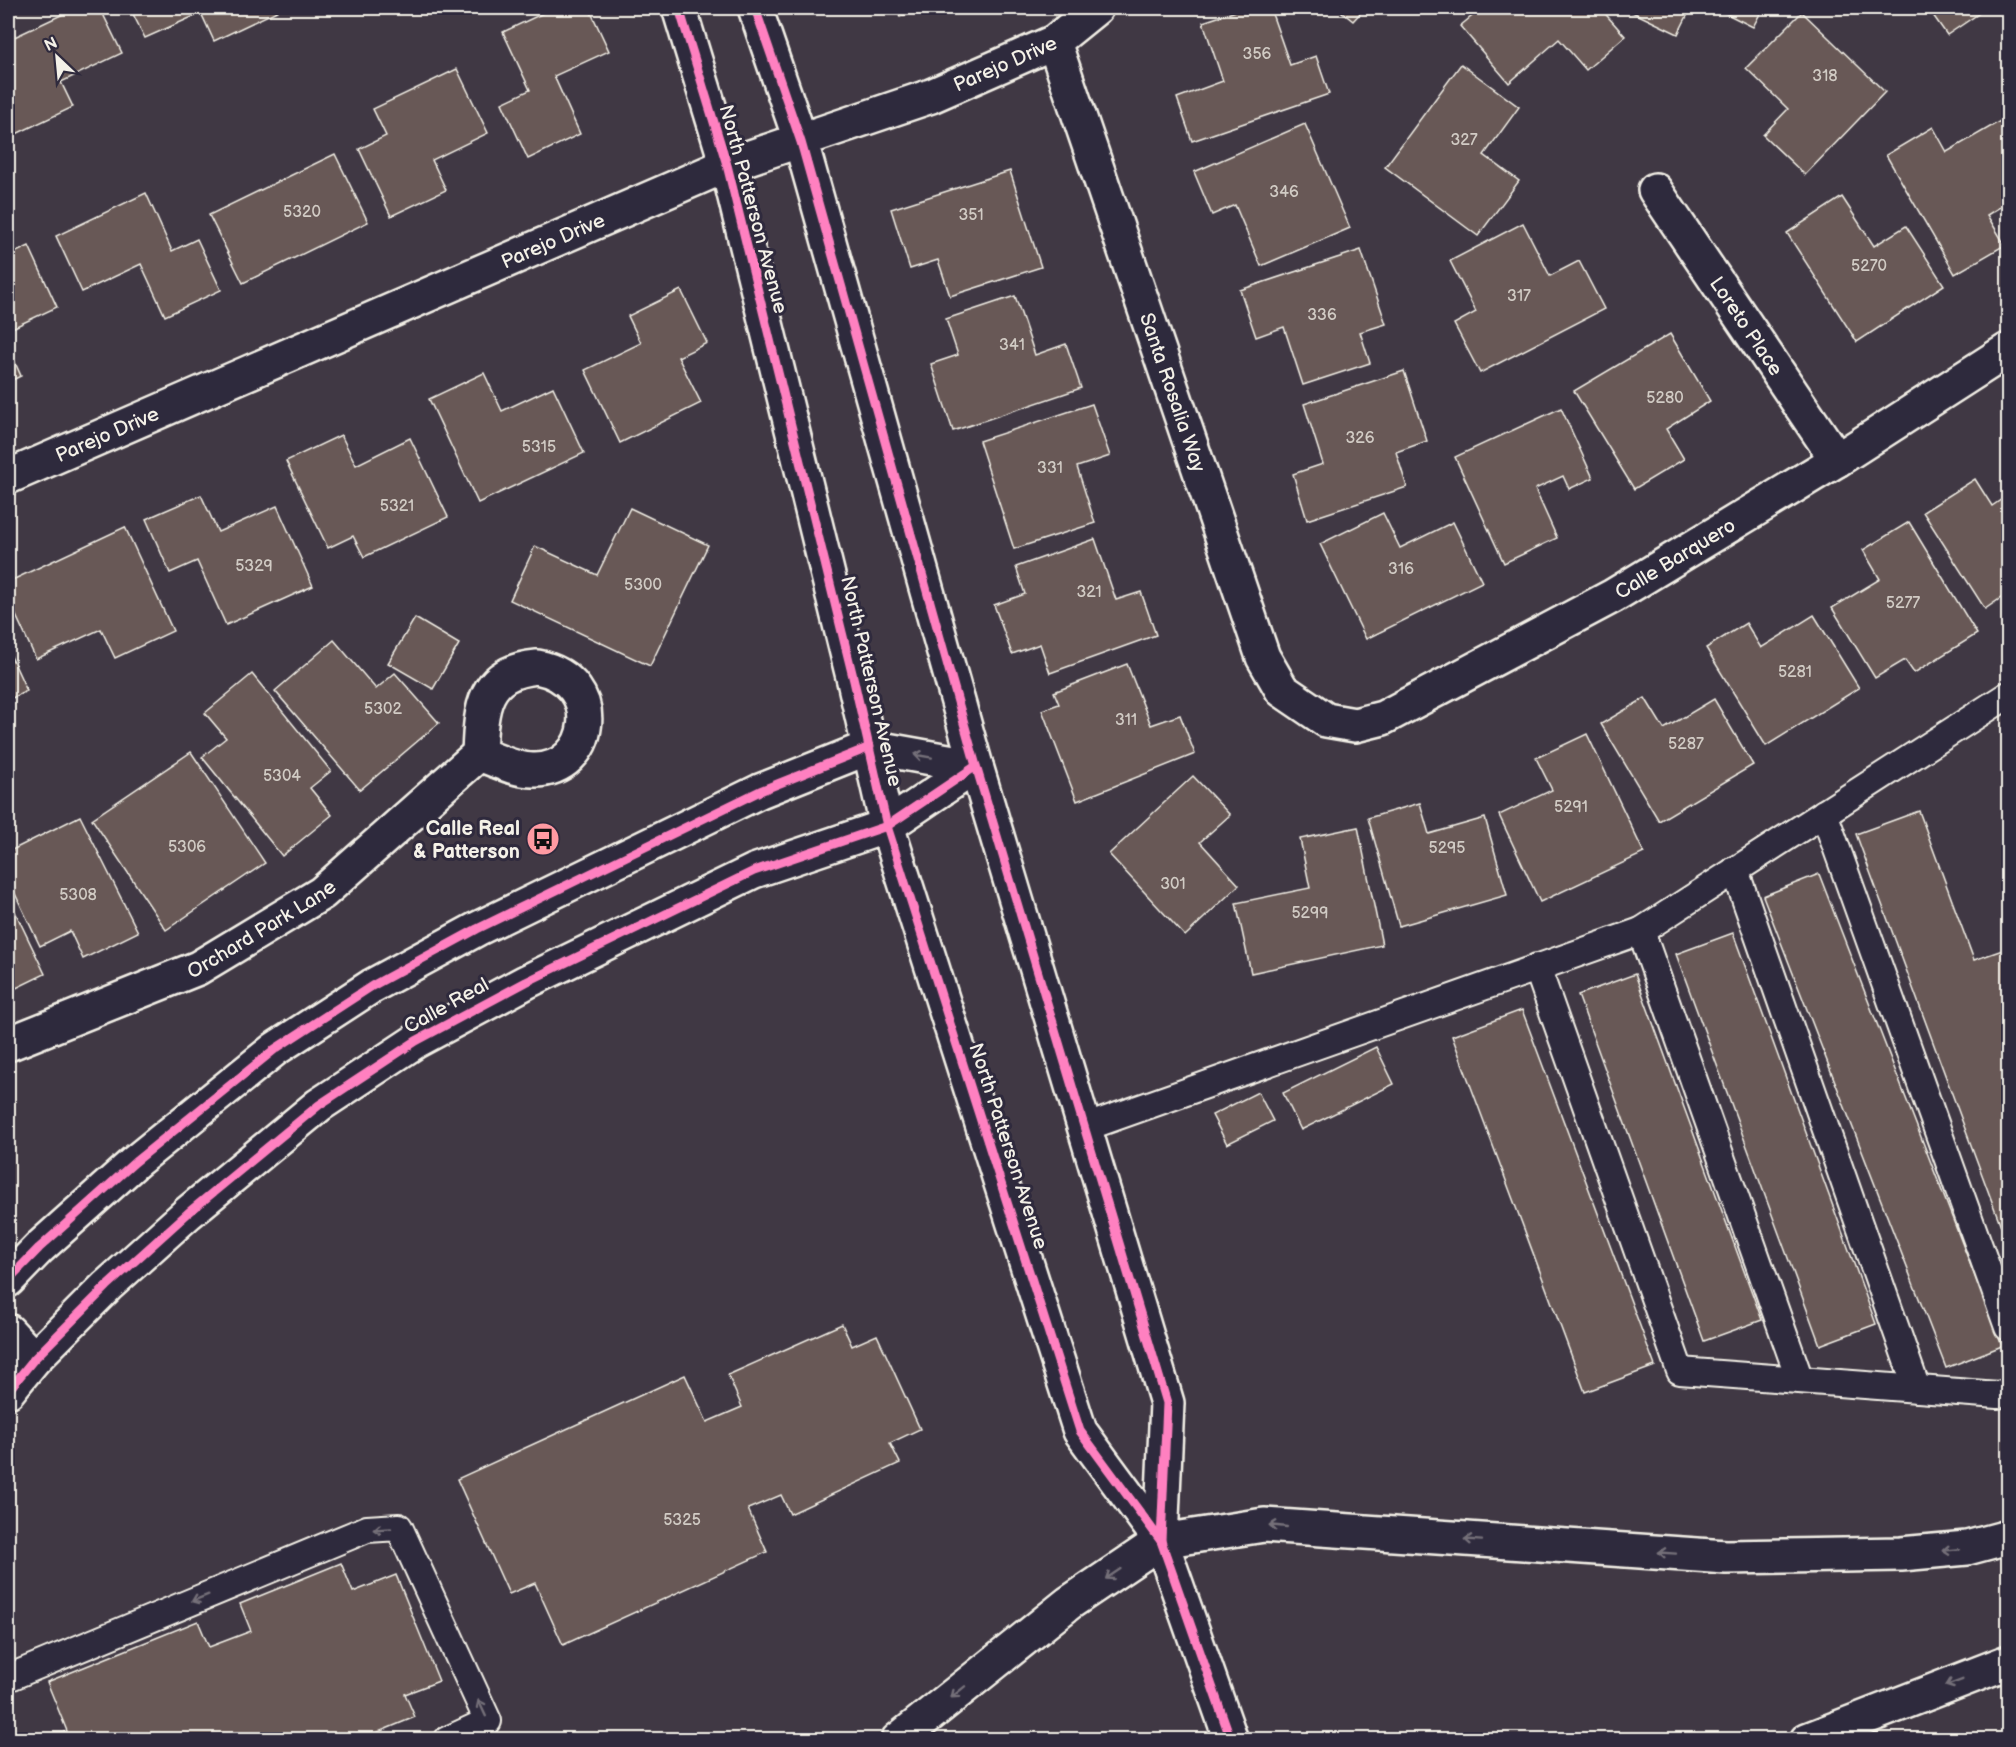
<svg xmlns="http://www.w3.org/2000/svg" width="2016" height="1747" font-family="'Balsamiq Sans',sans-serif">
	<rect width="100%" height="100%" fill="#403844"/>
	<filter id="ink" filterUnits="userSpaceOnUse"><feTurbulence type="fractalNoise" baseFrequency=".0167" numOctaves="2"/><feDisplacementMap in="SourceGraphic" scale="12" xChannelSelector="R" yChannelSelector="G"/><feConvolveMatrix kernelMatrix="1 2 1 2 8 2 1 2 1" color-interpolation-filters="sRGB"/></filter>
	<g filter="url(#ink)">
		<g fill="#685956" stroke="#f4f1e8" stroke-width="1.5">
			<polygon points="76,8 100,8 122,53 61,82 73,107 14,135 8,122 8,40"/>
			<polygon points="130,8 275,8 277,11 214,41 201,13 145,38"/>
			<polygon points="554,8 589,8 609,51 554,76 580,134 528,159 502,103 530,90 503,32"/>
			<polygon points="896,8 921,8 900,17"/>
			<polygon points="1245,8 1270,8 1290,65 1316,56 1329,94 1192,141 1177,98 1223,81 1203,22"/>
			<polygon points="1337,8 1365,8 1353,21"/>
			<polygon points="1482,8 1600,8 1625,36 1586,70 1559,39 1509,83 1460,26"/>
			<polygon points="1627,8 1691,8 1678,34 1626,9"/>
			<polygon points="1715,8 1763,8 1753,27"/>
			<polygon points="1928,8 1987,8 1947,35"/>
			<polygon points="1802,12 1885,92 1805,175 1763,135 1788,109 1746,68"/>
			<polygon points="1461,64 1519,107 1484,155 1519,181 1478,236 1385,167"/>
			<polygon points="457,69 488,133 432,160 446,190 391,216 359,149 386,136 373,109"/>
			<polygon points="2002,120 2008,132 2008,202 1987,215 2005,245 1955,274 1886,155 1933,127 1947,152"/>
			<polygon points="1305,124 1350,228 1261,266 1235,205 1212,215 1194,172"/>
			<polygon points="335,154 368,222 243,283 209,215"/>
			<polygon points="1010,171 1041,267 950,296 938,260 910,269 891,209"/>
			<polygon points="146,193 172,251 197,239 221,290 165,316 141,264 82,292 56,236"/>
			<polygon points="1842,197 1874,246 1906,226 1944,285 1857,342 1787,233"/>
			<polygon points="1523,223 1550,276 1579,261 1604,309 1480,373 1454,324 1476,312 1450,261"/>
			<polygon points="29,246 57,307 8,330 8,256"/>
			<polygon points="1361,250 1386,324 1360,332 1370,363 1303,385 1284,327 1256,337 1240,290"/>
			<polygon points="681,290 707,343 678,357 701,403 620,443 585,370 641,343 628,316"/>
			<polygon points="1015,296 1035,355 1066,344 1081,388 953,431 931,364 958,355 946,319"/>
			<polygon points="1670,334 1710,401 1666,429 1684,459 1634,489 1574,391"/>
			<polygon points="8,347 21,376 8,382"/>
			<polygon points="1404,371 1427,441 1396,452 1407,487 1307,520 1293,474 1323,464 1304,404"/>
			<polygon points="484,373 502,411 553,387 584,453 478,503 429,399"/>
			<polygon points="1092,404 1110,456 1077,467 1095,523 1014,549 979,441"/>
			<polygon points="1561,408 1593,478 1569,489 1563,476 1535,489 1557,538 1504,563 1455,457"/>
			<polygon points="341,435 356,465 410,438 448,517 364,557 353,536 328,548 286,461"/>
			<polygon points="1975,479 1992,506 2008,495 2008,593 1985,609 1923,512"/>
			<polygon points="201,495 218,532 277,506 313,586 226,625 197,561 170,573 146,519"/>
			<polygon points="630,508 708,545 650,666 510,600 535,546 597,575"/>
			<polygon points="1383,513 1400,548 1453,522 1482,582 1366,639 1320,544"/>
			<polygon points="1909,522 1977,634 1914,673 1905,660 1875,678 1832,608 1880,579 1863,550"/>
			<polygon points="125,527 173,631 115,658 101,629 36,659 8,598 8,582"/>
			<polygon points="1095,539 1116,600 1141,592 1156,635 1050,673 1040,644 1012,654 994,605 1025,594 1016,567"/>
			<polygon points="1814,615 1859,688 1766,746 1706,648 1746,623 1761,648"/>
			<polygon points="415,618 459,644 433,689 388,663"/>
			<polygon points="334,640 376,689 395,673 439,723 360,790 275,691"/>
			<polygon points="8,650 27,691 8,700"/>
			<polygon points="1127,664 1151,725 1180,715 1195,754 1077,801 1042,710 1059,704 1054,692"/>
			<polygon points="252,674 331,771 310,788 332,815 282,856 202,757 226,738 205,713"/>
			<polygon points="1645,698 1664,729 1714,699 1753,765 1659,821 1601,724"/>
			<polygon points="1587,734 1644,853 1540,902 1499,815 1552,790 1536,758"/>
			<polygon points="191,752 265,863 166,930 92,819"/>
			<polygon points="1193,776 1230,815 1200,842 1239,885 1185,936 1109,854"/>
			<polygon points="1420,803 1429,834 1485,818 1507,895 1399,926 1368,818"/>
			<polygon points="1919,811 1974,960 2008,948 2008,1245 1856,834"/>
			<polygon points="80,816 138,932 83,959 70,931 40,946 8,879 8,852"/>
			<polygon points="1358,827 1382,945 1251,973 1236,903 1310,888 1300,839"/>
			<polygon points="1819,874 2002,1346 1946,1368 1763,896"/>
			<polygon points="8,897 45,974 8,992"/>
			<polygon points="1733,933 1876,1324 1820,1345 1676,954"/>
			<polygon points="1635,974 1762,1320 1704,1341 1578,995"/>
			<polygon points="1522,1010 1655,1366 1585,1392 1452,1036"/>
			<polygon points="1376,1047 1394,1084 1301,1130 1283,1093"/>
			<polygon points="1258,1092 1273,1121 1227,1144 1212,1115"/>
			<polygon points="842,1324 852,1346 877,1335 920,1429 890,1443 900,1463 790,1514 781,1495 748,1509 767,1552 563,1645 535,1583 509,1594 457,1479 685,1375 707,1422 742,1407 728,1375"/>
			<polygon points="341,1563 353,1592 396,1575 439,1681 405,1694 415,1717 359,1740 45,1740 67,1731 47,1682 198,1621 209,1647 251,1631 240,1604"/>
		</g>
		<g fill="none" stroke-linecap="round" stroke-linejoin="round">
			<g stroke="#f4f1e8" stroke-width="30">
				<g id="service">
					<polyline points="1824,813 2008,1327"/>
					<polyline points="1735,870 1917,1389"/>
					<polyline points="1641,931 1800,1380"/>
					<polyline points="1537,967 1680,1371 1998,1395 2008,1392"/>
					<polyline points="1084,1128 1641,931 2008,695"/>
					<polyline points="8,1678 367,1529 399,1527 488,1721 447,1740"/>
				</g>
			</g>
			<g stroke="#f4f1e8" stroke-width="38">
				<g id="minor">
					<path id="s1" d="M1054,42L1263,657L1282,690L1326,720L1355,725L1383,718L1613,596L1837,460L2008,350"/>
					<path id="s2" d="M1655,190L1837,460"/>
					<path id="s3" d="M8,477L727,165L931,96L1054,42L1096,8"/>
					<path d="M537,667C609,681 593,772 533,770C515,770 496,760 479,754C481,708 482,672 537,667Z"/>
					<path id="s4" d="M8,1044L198,968L322,893L479,754"/>
					<polyline points="8,1331 34,1359"/>
				</g>
			</g>
			<g stroke="#f4f1e8" stroke-width="38">
				<g id="secondary">
					<polyline points="679,8 727,165 854,681 887,826 1080,1431 1161,1541 1231,1740"/>
					<polyline points="755,8 801,142 976,766 1167,1403 1161,1541"/>
					<polyline points="8,1280 39,1248 135,1162 275,1049 372,986 477,929 760,791 870,747 976,766"/>
					<polyline points="8,1391 34,1359 107,1286 188,1213 319,1105 416,1041 526,982 754,871 887,826 976,766"/>
				</g>
			</g>
			<g stroke="#f4f1e8" stroke-width="38">
				<g id="motorway">
					<polyline points="898,1740 1069,1603 1161,1541 1264,1525 1726,1557 1901,1554 1967,1548 2008,1537"/>
					<polyline points="1807,1740 2008,1662"/>
				</g>
			</g>
			<use href="#service" stroke="#2f2a3d" stroke-width="26"/>
			<use href="#minor" stroke="#2f2a3d" stroke-width="33"/>
			<use href="#secondary" stroke="#2f2a3d" stroke-width="33"/>
			<use href="#motorway" stroke="#2f2a3d" stroke-width="33"/>
			<g stroke="#2f2a3d" stroke-width="13">
				<g id="cycleway">
					<polyline points="679,8 727,165 854,681 887,826 1080,1431 1161,1541 1231,1740"/>
					<polyline points="755,8 801,142 976,766 1167,1403 1161,1541"/>
					<polyline points="8,1280 39,1248 135,1162 275,1049 372,986 477,929 760,791 870,747"/>
					<polyline points="8,1391 34,1359 107,1286 188,1213 319,1105 416,1041 526,982 754,871 887,826 976,766"/>
				</g>
			</g>
			<use href="#cycleway" stroke="#ff80c0" stroke-width="9"/>
		</g>
		<defs><path id="oneway-shaft" d="M-6 0H5M1.5-3L5.5 0L1.5 3" fill="none" stroke-width="1.6" stroke-linecap="round" stroke-linejoin="round" transform="scale(1.5)"/></defs>
		<g stroke="#747079">
			<use href="#oneway-shaft" transform="translate(923 756) rotate(-170)"/>
			<use href="#oneway-shaft" transform="translate(1278 1526) rotate(-174)"/>
			<use href="#oneway-shaft" transform="translate(382 1529) rotate(176)"/>
			<use href="#oneway-shaft" transform="translate(1473 1540) rotate(-176)"/>
			<use href="#oneway-shaft" transform="translate(1951 1550) rotate(175)"/>
			<use href="#oneway-shaft" transform="translate(1667 1553) rotate(-176)"/>
			<use href="#oneway-shaft" transform="translate(1113 1574) rotate(146)"/>
			<use href="#oneway-shaft" transform="translate(200 1598) rotate(158)"/>
			<use href="#oneway-shaft" transform="translate(1954 1683) rotate(159)"/>
			<use href="#oneway-shaft" transform="translate(958 1692) rotate(141)"/>
			<use href="#oneway-shaft" transform="translate(482 1708) rotate(-115)"/>
		</g>
	</g>
	<defs>
		<g id="bus-disc" transform="scale(1.725)"><circle r="9.5" fill="#ff9aa2" stroke="#2f2a3d"/><path d="M-5-6H5V4H4V6H2V4H-2V6H-4V4H-5ZM-3.5-4V0h7V-4ZM-3.5 1.2v1.5H-2V1.2ZM2 1.2v1.5H3.5V1.2Z" fill="#111"/></g>
	</defs>
	<g fill-rule="evenodd">
		<use href="#bus-disc" x="543" y="839"/>
	</g>
	<g text-anchor="middle" stroke-width="6" stroke-linejoin="round" paint-order="stroke">
		<g font-size="16" fill="#d1cbc4">
			<text x="1257" y="59">356</text>
			<text x="1825" y="81">318</text>
			<text x="1464" y="145">327</text>
			<text x="1284" y="197">346</text>
			<text x="302" y="217">5320</text>
			<text x="971" y="220">351</text>
			<text x="1869" y="271">5270</text>
			<text x="1519" y="301">317</text>
			<text x="1322" y="320">336</text>
			<text x="1012" y="350">341</text>
			<text x="1665" y="403">5280</text>
			<text x="1360" y="443">326</text>
			<text x="539" y="452">5315</text>
			<text x="1050" y="473">331</text>
			<text x="397" y="511">5321</text>
			<text x="254" y="571">5329</text>
			<text x="1401" y="574">316</text>
			<text x="643" y="590">5300</text>
			<text x="1089" y="597">321</text>
			<text x="1903" y="608">5277</text>
			<text x="1795" y="677">5281</text>
			<text x="383" y="714">5302</text>
			<text x="1126" y="725">311</text>
			<text x="1686" y="749">5287</text>
			<text x="282" y="781">5304</text>
			<text x="1571" y="812">5291</text>
			<text x="187" y="852">5306</text>
			<text x="1447" y="853">5295</text>
			<text x="1173" y="889">301</text>
			<text x="78" y="900">5308</text>
			<text x="1310" y="918">5299</text>
			<text x="682" y="1525">5325</text>
		</g>
		<g font-size="20" fill="#f4f1e8" stroke="#2f2a3d">
			<text dy="7" stroke="none"><textPath href="#s3" startOffset="1080">Parejo Drive</textPath></text>
			<text transform="translate(754 209) rotate(75)" y="7">North Patterson Avenue</text>
			<text dy="7" stroke="none"><textPath href="#s3" startOffset="594">Parejo Drive</textPath></text>
			<text dy="7" stroke="none"><textPath href="#s2" startOffset="164">Loreto Place</textPath></text>
			<text dy="7" stroke="none"><textPath href="#s1" startOffset="370">Santa Rosalia Way</textPath></text>
			<text dy="7" stroke="none"><textPath href="#s3" startOffset="108">Parejo Drive</textPath></text>
			<text dy="7" stroke="none"><textPath href="#s1" startOffset="1132">Calle Barquero</textPath></text>
			<text transform="translate(872 681) rotate(77)" y="7">North Patterson Avenue</text>
			<text dy="7" stroke="none"><textPath href="#s4" startOffset="279">Orchard Park Lane</textPath></text>
			<text transform="translate(446 1005) rotate(-29)" y="7">Calle Real</text>
			<text transform="translate(1009 1146) rotate(72)" y="7">North Patterson Avenue</text>
		</g>
		<g font-size="20" font-weight="bold" fill="#f4f1e8" stroke="#2f2a3d" text-anchor="end">
			<text x="520" y="835">Calle Real<tspan x="520" dy="23">&amp; Patterson</tspan></text>
		</g>
	</g>
	<rect width="2016" height="1747" fill="none" stroke="#2f2a3d" stroke-width="30"/>
	<rect x="15" y="15" width="1986" height="1717" fill="none" stroke="#f4f1e8" stroke-width="2" filter="url(#ink)"/>
	<g transform="translate(57 57) rotate(334)" stroke="#2f2a3d" stroke-width="4.5" paint-order="stroke">
	<path d="M0-4.5L10 22L0 15L-10 22Z" fill="#f4f1e8"/>
	<text y="-9" font-size="16" font-weight="bold" text-anchor="middle" fill="#f4f1e8">N</text>
	</g>
</svg>
